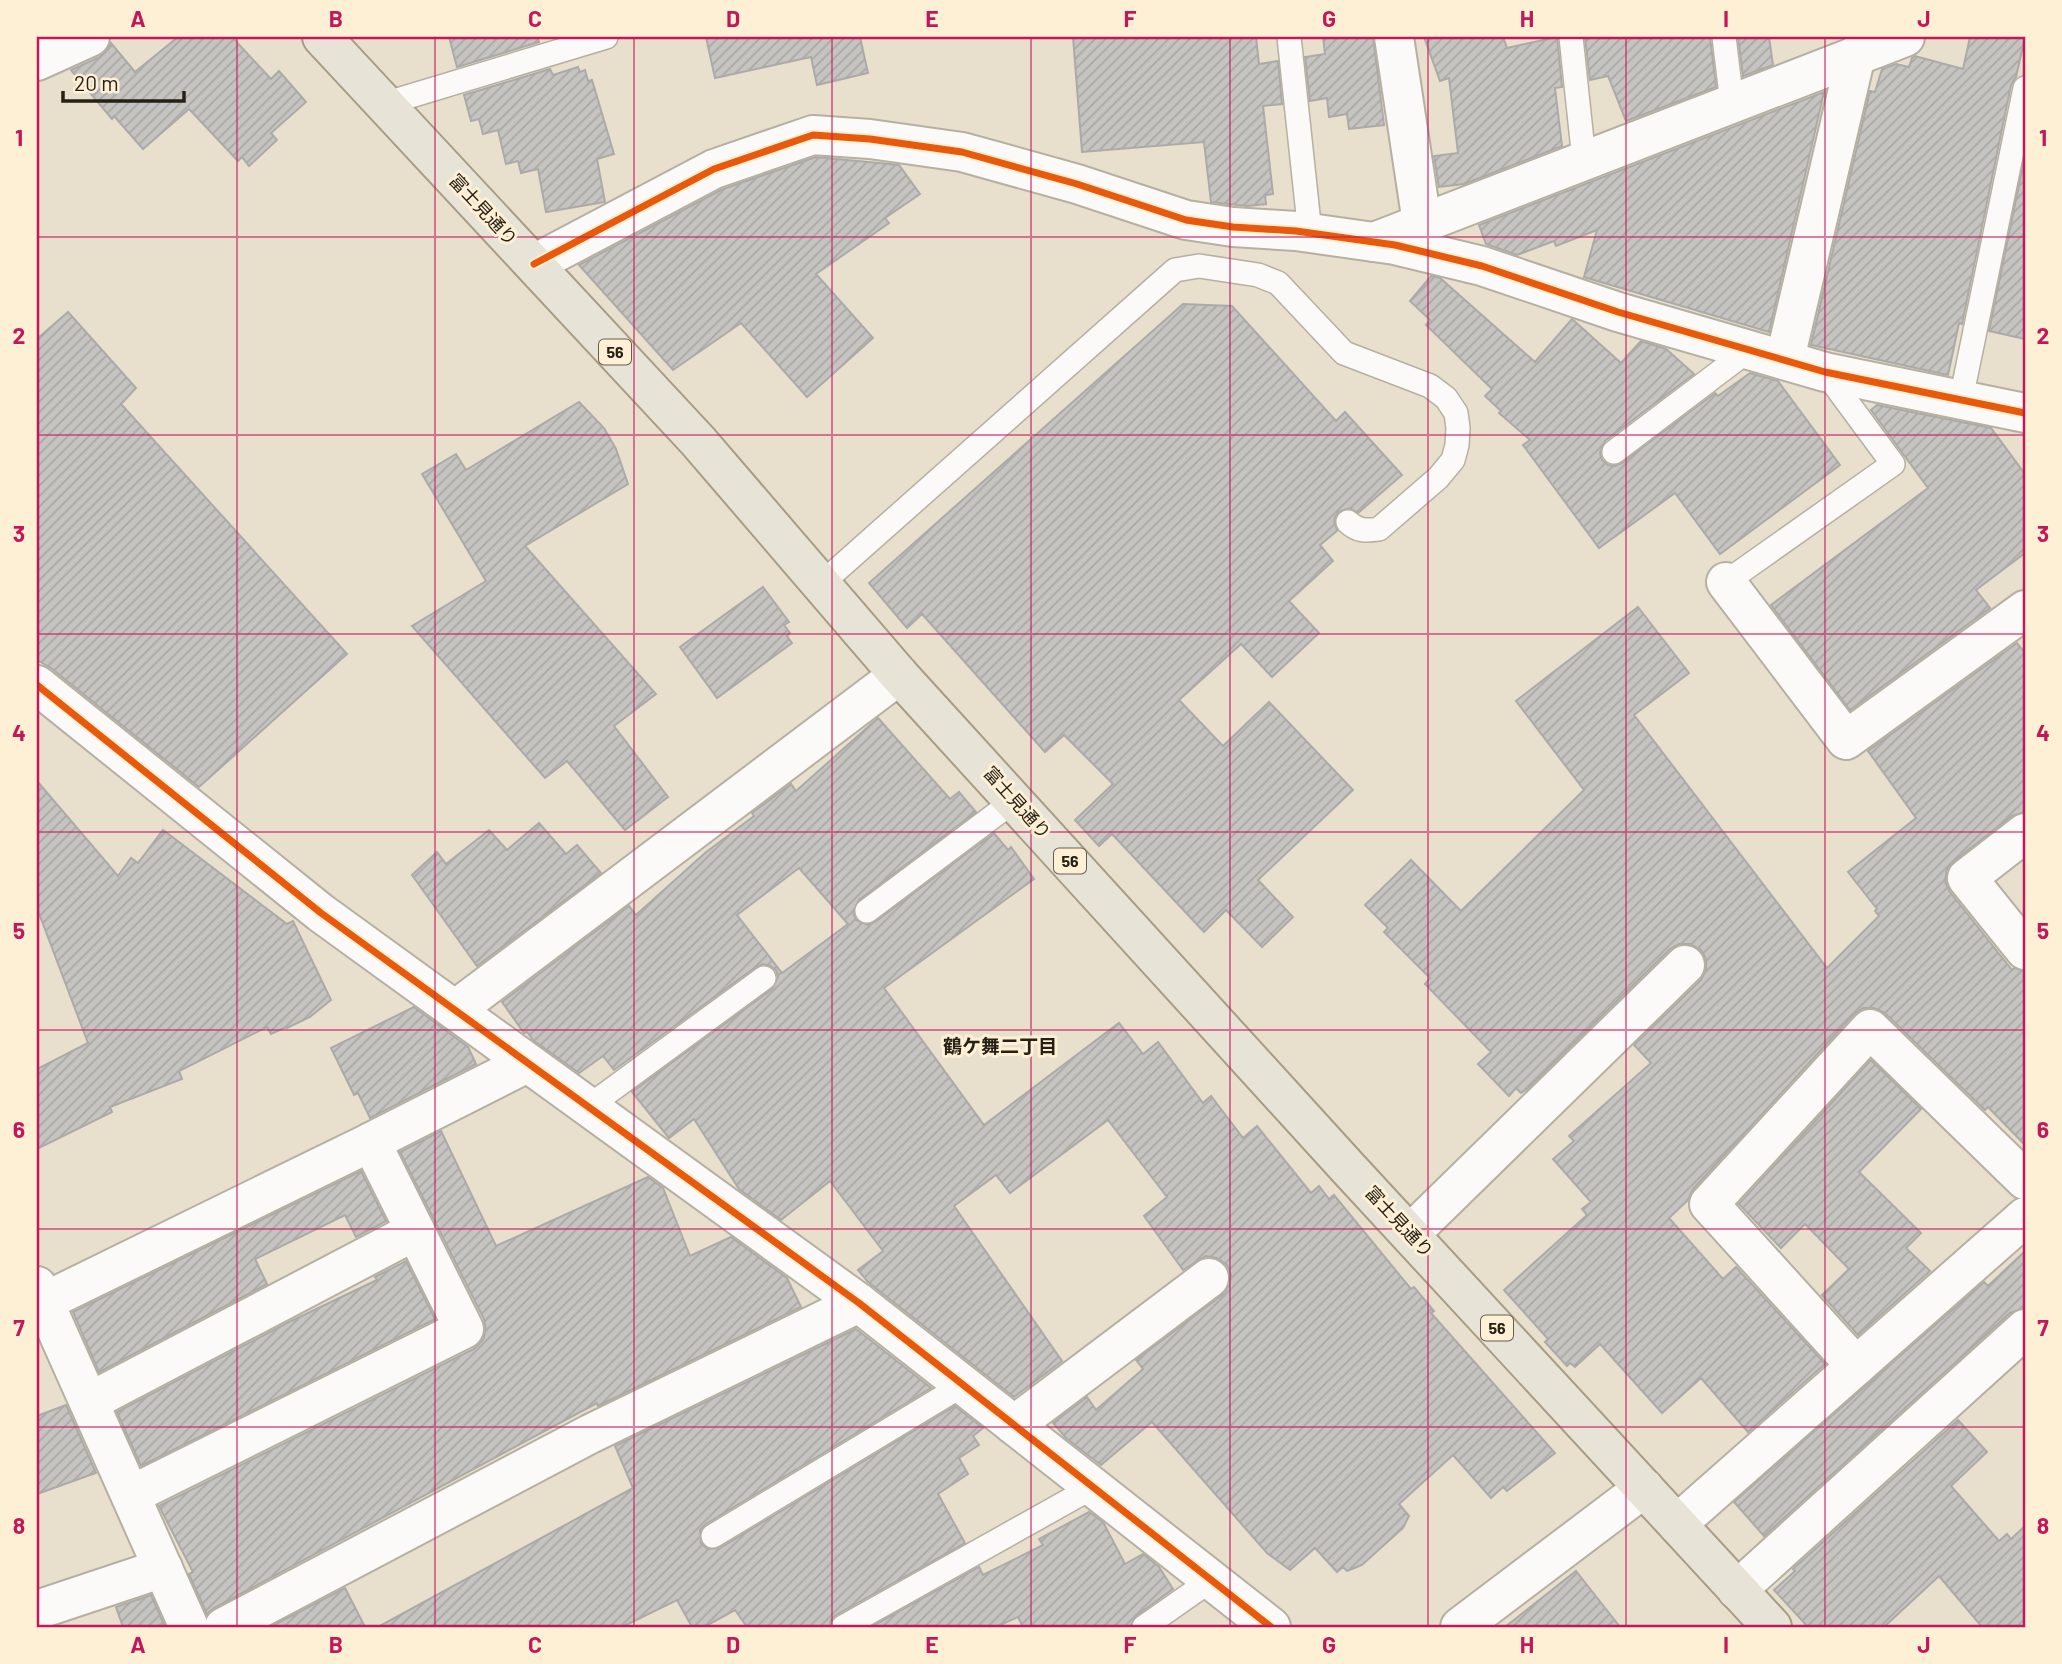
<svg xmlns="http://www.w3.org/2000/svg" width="2062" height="1664" font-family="Barlow,'Noto Sans JP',sans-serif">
	<defs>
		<pattern id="building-hatch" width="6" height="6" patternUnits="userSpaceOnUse" patternTransform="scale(1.75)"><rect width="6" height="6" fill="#c5c4c1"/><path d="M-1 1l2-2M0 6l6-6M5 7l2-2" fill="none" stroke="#a9a8a5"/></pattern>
	</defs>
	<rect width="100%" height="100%" fill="#e8dfcd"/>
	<g fill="url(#building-hatch)" stroke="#acaaa8" stroke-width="2" fill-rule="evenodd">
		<polygon points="178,37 232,37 271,79 279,71 306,102 271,133 277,140 249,166 242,157 238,161 189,109 143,149 114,116 112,119 71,70 100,57 107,50 111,43 135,72"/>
		<polygon points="449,37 537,37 539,42 457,67"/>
		<polygon points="706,37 860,37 868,73 817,85 811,57 715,78"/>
		<polygon points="1073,37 1256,37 1259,64 1278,61 1282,104 1263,106 1273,194 1265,195 1266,204 1247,206 1211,202 1204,142 1082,152"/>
		<polygon points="1323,37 1373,37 1384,125 1349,129 1347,114 1329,117 1327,98 1310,101 1305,57 1325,54"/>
		<polygon points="1424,37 1503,37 1507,48 1557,37 1562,87 1555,88 1562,146 1464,184 1439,187 1434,156 1458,153 1449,78 1440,81"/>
		<polygon points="1585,37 1710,37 1716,87 1626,121 1608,76 1590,80"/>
		<polygon points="1738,37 1769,37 1773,65 1743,76"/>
		<polygon points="1970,37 2025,37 2016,77 2011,85 1962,324 1959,323 1948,375 1811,345 1870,91 1875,92 1882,69 1896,64 1909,67 1912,58 1915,56 1963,69"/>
		<polygon points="578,67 580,72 585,70 588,81 592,80 614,154 597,159 605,202 546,212 538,169 521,173 518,161 506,164 498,130 483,134 479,119 471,121 464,95 550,69 553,75"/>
		<polygon points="1824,92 1769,332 1584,277 1597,230 1556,246 1554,241 1517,255 1486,244 1479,225"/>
		<polygon points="2025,156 2025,339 1989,331"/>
		<polygon points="816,157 899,165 920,194 885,218 889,223 816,274 873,338 807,397 741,323 673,370 579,265 723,189"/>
		<polygon points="1431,276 1440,278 1535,362 1572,319 1621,363 1641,341 1666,349 1694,374 1605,441 1600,453 1602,460 1608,465 1615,466 1622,463 1715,393 1718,396 1750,373 1778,381 1840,465 1720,554 1675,493 1599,548 1523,445 1530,440 1499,413 1501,411 1485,396 1492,389 1426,325 1430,320 1410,301"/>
		<polygon points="1183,304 1232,306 1336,421 1345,412 1402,475 1358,513 1350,508 1338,512 1334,520 1337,531 1320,545 1333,561 1289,601 1319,633 1272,677 1241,644 1179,700 1223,746 1269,702 1353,790 1258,880 1293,917 1262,947 1226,910 1204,932 1112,834 1099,846 1075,820 1113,784 1064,735 1045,752 922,614 907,628 869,583"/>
		<polygon points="68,312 136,388 121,404 347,654 199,787 51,668 37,660 37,339"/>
		<polygon points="579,402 604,428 616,449 628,484 525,546 656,694 614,726 668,797 625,830 567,761 545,778 412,626 486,581 422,474 456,454 466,470"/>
		<polygon points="1877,405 1991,428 2025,474 2025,553 1976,590 1990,608 1850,710 1771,605 1928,488 1871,410"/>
		<polygon points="763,587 789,622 784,625 790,633 787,636 792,643 717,698 680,647"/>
		<polygon points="1638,607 1689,673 1634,715 1827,968 1879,916 1875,911 1877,909 1848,872 1916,818 1868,751 2017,643 2025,653 2025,812 2012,816 1954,861 1947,869 1945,881 1950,892 2012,970 2014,968 2025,971 2025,1145 1988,1107 1985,1110 1885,1013 1874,1008 1863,1008 1854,1014 1693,1189 1688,1200 1669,1218 1723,1279 1736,1267 1825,1364 1748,1432 1701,1378 1662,1413 1600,1344 1575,1367 1570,1363 1567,1366 1545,1342 1548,1339 1504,1290 1587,1215 1582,1209 1591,1202 1553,1159 1574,1141 1569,1136 1651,1063 1634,1045 1701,980 1706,970 1706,959 1701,950 1690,944 1679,944 1670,949 1527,1089 1521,1093 1516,1088 1509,1096 1478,1064 1491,1052 1425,984 1430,978 1384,932 1388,928 1365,905 1411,860 1461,911 1584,790 1516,701"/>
		<path d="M878,718L950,799L959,792L976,812L859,900L853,912L856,920L868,925L875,922L994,833L1008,850L1011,847L1034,879L884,988L984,1125L1119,1023L1143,1054L1158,1042L1203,1103L1211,1096L1243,1138L1257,1126L1311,1193L1319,1186L1329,1199L1334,1195L1411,1289L1414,1287L1434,1311L1431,1313L1555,1453L1507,1491L1503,1487L1491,1498L1453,1455L1399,1504L1409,1516L1403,1528L1362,1565L1347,1571L1343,1567L1337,1572L1315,1548L1290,1570L1267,1553L1152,1422L1101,1465L1066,1438L1053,1423L1087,1397L1096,1410L1143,1369L1136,1360L1222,1295L1229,1286L1231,1275L1227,1265L1217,1258L1206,1256L1183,1270L1144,1216L1167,1197L1108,1120L1010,1193L996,1175L954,1206L1062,1361L1014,1397L868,1282L858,1270L883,1251L830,1181L781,1220L739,1189L694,1119L669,1138L632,1092L772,989L778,977L776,970L770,966L763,964L756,967L614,1070L603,1056L579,1073L533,1040L527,1032L524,1033L502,1002L629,906L636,915L705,853L754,816L752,813L791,784L796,791ZM799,868L848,924L782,973L737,915Z"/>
		<polygon points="37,781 118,876 131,858 138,863 163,830 287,924 293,921 331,1000 310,1017 287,1028 286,1027 271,1034 267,1027 179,1071 182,1079 110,1107 112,1112 37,1149 37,1069 88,1043 37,908"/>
		<polygon points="539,823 566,854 577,845 601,873 477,966 412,875 437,852 446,864 489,830 507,850"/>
		<polygon points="414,1007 468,1047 476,1064 370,1118 358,1093 354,1095 331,1048"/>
		<polygon points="1871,1060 1921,1109 1859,1172 1921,1233 1906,1248 1930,1271 1858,1335 1822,1295 1849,1269 1805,1224 1781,1248 1739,1204"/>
		<polygon points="441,1131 496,1246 648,1177 663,1188 690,1256 731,1237 787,1278 801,1307 598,1406 597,1403 214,1608 207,1614 189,1574 193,1572 159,1506 474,1349 483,1340 486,1330 484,1319 400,1152"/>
		<polygon points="361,1171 386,1221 356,1237 345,1215 255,1259 267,1284 99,1372 73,1312"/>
		<polygon points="2025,1251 2025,1308 2010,1313 1764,1536 1734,1502 1984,1282 1988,1286"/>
		<polygon points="406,1261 435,1319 141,1466 117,1412 287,1323 377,1280 375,1277"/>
		<polygon points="856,1329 931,1388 706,1524 700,1530 701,1543 707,1549 720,1548 955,1406 983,1428 973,1436 979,1445 959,1458 968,1474 938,1494 965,1543 836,1615 831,1620 829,1627 747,1627 735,1610 704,1627 692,1627 677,1600 622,1627 378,1627 633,1488 615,1446"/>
		<polygon points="66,1405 96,1473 37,1494 37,1416"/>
		<polygon points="1958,1420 1987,1452 1951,1486 1999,1541 2007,1534 2011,1539 2025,1526 2025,1627 1982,1627 1939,1576 1884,1627 1808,1627 1774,1590 1795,1571 1793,1569"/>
		<polygon points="1089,1512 1103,1522 1125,1564 1143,1554 1159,1567 1173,1589 1136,1616 1130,1627 1023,1627 1018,1617 996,1627 871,1627 979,1567 983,1575 1043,1545 1039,1539"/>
		<polygon points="1576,1571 1620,1627 1505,1627"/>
		<polygon points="345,1588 365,1627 270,1627"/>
		<polygon points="151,1595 165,1627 123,1627 116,1607"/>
	</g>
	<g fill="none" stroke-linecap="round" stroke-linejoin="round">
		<g stroke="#b6b0a2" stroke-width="26">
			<g id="lane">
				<polyline points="1289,37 1310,233"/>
				<polyline points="1571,37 1584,160"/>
				<polyline points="1724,37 1732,103"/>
				<polyline points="384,104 606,37"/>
				<polyline points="1961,399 2025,88"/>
				<polyline points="1614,452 1750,349"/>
				<polyline points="1726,582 1893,464 1825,372"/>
				<path d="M821,584L1175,270L1199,266L1258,275L1278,283L1344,353L1430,386L1446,398L1456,413L1458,428L1457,445L1453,460L1438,478L1379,529C1366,531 1357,531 1348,522"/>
				<polyline points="867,911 1015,800"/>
				<polyline points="588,1107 764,978"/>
				<polyline points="713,1536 963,1385"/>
				<polyline points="843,1627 1093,1487"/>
				<polyline points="1144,1627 1211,1580"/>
			</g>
		</g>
		<g stroke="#b6b0a2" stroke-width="42">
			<g id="street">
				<polyline points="1394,37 1422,223"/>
				<polyline points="37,61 90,37"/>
				<polyline points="1374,242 1905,37"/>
				<polyline points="534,264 714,169 813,135 870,139 962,152 1077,184 1186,220 1233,227 1296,231 1395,245 1482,266 1618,312 1825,372 2025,413"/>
				<polyline points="1785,359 1856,55"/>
				<polyline points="1726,582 1846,740 2025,610"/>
				<polyline points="37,685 321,913 859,1303 1271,1627"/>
				<polyline points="2025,833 1967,878 2025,950"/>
				<polyline points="455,1010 899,675"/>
				<polyline points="371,1142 527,1063"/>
				<polyline points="1410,1234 1685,965"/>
				<polyline points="37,1286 189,1627"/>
				<polyline points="44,1302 371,1142 464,1329 131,1495"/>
				<polyline points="1856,1366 1709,1204 1870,1029 2025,1180"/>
				<polyline points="89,1402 415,1231"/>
				<polyline points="1014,1425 1209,1278"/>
				<polyline points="1677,1524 2025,1217"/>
				<polyline points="1737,1590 2025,1329"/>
				<polyline points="37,1610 163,1568"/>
				<polyline points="224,1627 590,1434 859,1303"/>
				<polyline points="1460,1627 1644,1488"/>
			</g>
		</g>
		<g stroke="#a89c83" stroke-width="42">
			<polyline id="primary" points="322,37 698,441 899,675 1349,1169 1772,1627"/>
		</g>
		<use href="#lane" stroke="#fcfaf8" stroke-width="23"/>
		<use href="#street" stroke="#fcfaf8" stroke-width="38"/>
		<use href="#primary" stroke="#e8e3d7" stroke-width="38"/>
		<g stroke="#fef0d5" stroke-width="11">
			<g id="cycleway">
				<polyline points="534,264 714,169 813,135 870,139 962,152 1077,184 1186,220 1233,227 1296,231 1395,245 1482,266 1618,312 1825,372 2025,413"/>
				<polyline points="37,685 321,913 859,1303 1271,1627"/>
			</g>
		</g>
		<use href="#cycleway" stroke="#e8590c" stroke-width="7"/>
	</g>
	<path fill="none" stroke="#c2185b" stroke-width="2" stroke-opacity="0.55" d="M237,37V1627M435,37V1627M634,37V1627M832,37V1627M1031,37V1627M1230,37V1627M1428,37V1627M1626,37V1627M1825,37V1627M37,237H2025M37,435H2025M37,634H2025M37,832H2025M37,1030H2025M37,1229H2025M37,1427H2025"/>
	<g text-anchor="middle" stroke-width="6" stroke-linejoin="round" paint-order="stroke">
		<g fill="#fef0d5" stroke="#685e4e" stroke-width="2">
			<rect x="599" y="339.5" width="32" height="25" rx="5"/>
			<rect x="1054" y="848.5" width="32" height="25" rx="5"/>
			<rect x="1481" y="1315.5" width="32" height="25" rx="5"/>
		</g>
		<g font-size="16" font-weight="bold" fill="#272014">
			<text x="615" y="358">56</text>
			<text x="1070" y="867">56</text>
			<text x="1497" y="1334">56</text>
		</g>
		<g font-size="18" fill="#272014" stroke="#fef0d5">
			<text transform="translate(483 210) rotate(47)" y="6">富士見通り</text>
			<text transform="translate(1017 803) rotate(48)" y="6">富士見通り</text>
			<text transform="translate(1399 1222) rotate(47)" y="6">富士見通り</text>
		</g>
		<g font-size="19" font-weight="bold" fill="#272014" stroke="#fef0d5">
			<text x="1000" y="1053">鶴ケ舞二丁目</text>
		</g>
	</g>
	<rect width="2062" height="1664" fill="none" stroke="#fef0d5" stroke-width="77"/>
	<path d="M63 91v10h121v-10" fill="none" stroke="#272014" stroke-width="3.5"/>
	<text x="74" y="91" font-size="21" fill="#272014" stroke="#fef0d5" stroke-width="5" paint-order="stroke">20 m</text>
	<rect x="38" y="38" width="1986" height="1588" fill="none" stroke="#c2185b" stroke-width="2.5"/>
	<g font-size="23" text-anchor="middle" font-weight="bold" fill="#c2185b">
		<text x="138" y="27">A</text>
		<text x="336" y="27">B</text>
		<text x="535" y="27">C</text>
		<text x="733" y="27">D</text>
		<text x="932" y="27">E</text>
		<text x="1130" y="27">F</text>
		<text x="1329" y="27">G</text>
		<text x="1527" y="27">H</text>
		<text x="1726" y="27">I</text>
		<text x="1924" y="27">J</text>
		<text x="19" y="146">1</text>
		<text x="2043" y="146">1</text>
		<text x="19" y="344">2</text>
		<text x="2043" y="344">2</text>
		<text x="19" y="542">3</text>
		<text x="2043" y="542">3</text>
		<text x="19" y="741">4</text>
		<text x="2043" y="741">4</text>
		<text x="19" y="939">5</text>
		<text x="2043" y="939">5</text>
		<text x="19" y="1138">6</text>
		<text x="2043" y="1138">6</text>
		<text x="19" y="1336">7</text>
		<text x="2043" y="1336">7</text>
		<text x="19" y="1534">8</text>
		<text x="2043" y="1534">8</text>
		<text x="138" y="1653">A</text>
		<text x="336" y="1653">B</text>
		<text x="535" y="1653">C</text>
		<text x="733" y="1653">D</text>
		<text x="932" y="1653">E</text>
		<text x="1130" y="1653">F</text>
		<text x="1329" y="1653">G</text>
		<text x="1527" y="1653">H</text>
		<text x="1726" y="1653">I</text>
		<text x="1924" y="1653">J</text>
	</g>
</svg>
